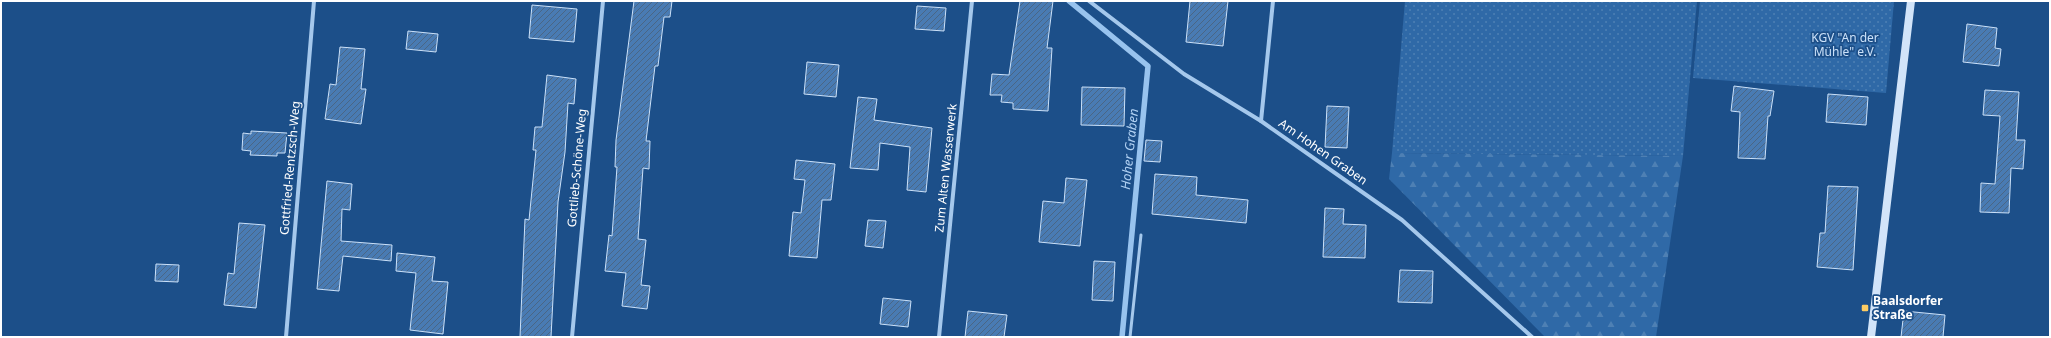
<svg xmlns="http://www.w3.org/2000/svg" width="2051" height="338" font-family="'Noto Sans',sans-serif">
	<defs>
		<pattern id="green-dots" width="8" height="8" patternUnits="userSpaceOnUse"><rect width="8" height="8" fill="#2f69a7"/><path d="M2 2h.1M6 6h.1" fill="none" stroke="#4e80b4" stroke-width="1.8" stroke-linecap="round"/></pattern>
		<pattern id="forest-firs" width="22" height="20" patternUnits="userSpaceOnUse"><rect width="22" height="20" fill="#2f69a7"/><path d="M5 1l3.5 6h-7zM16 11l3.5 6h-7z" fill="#4e80b4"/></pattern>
		<pattern id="building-hatch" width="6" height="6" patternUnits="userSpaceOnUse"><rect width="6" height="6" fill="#497bb3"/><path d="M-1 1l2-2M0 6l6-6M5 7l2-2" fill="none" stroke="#4a6685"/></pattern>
	</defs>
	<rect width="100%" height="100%" fill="#1c4f89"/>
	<g fill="url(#green-dots)">
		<polygon points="1405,1 1697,1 1683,156 1392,153"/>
		<polygon points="1700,1 1894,1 1886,93 1693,78"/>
	</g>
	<polygon fill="url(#forest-firs)" points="1392,153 1683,156 1656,337 1545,337 1389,179"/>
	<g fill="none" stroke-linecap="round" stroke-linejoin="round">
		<polyline stroke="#98c3ee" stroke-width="5.5" points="1069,1 1148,66 1122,337"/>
	</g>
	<g fill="url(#building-hatch)" stroke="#cbe1f9">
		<polygon points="634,1 672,1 670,17 664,17 658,66 655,66 646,141 650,141 649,169 643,168 638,239 646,240 641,285 650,286 647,309 622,306 626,273 605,271 609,235 612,236 617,167 615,167 616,140"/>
		<polygon points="1020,1 1053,1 1047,48 1052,48 1048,111 1013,109 1013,103 1001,102 1002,95 990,95 992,74 1009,75"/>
		<polygon points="1190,1 1228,1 1223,46 1186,42"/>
		<polygon points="532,5 577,9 574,42 529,38"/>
		<polygon points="917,6 946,8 944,31 915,29"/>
		<polygon points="1967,24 1997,28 1995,48 2001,49 1999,66 1963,62"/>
		<polygon points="408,31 438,34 436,52 406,49"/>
		<polygon points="340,47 365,49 361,89 366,89 361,124 325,119 330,84 336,85"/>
		<polygon points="807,62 839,65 836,97 804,94"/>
		<polygon points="547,75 576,79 574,104 568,103 565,152 558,202 551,337 520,337 525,219 529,220 536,150 533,150 535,127 542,127"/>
		<polygon points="1734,86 1774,91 1770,116 1768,116 1765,159 1738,158 1740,112 1731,111"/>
		<polygon points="1082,87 1125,88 1124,126 1081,125"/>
		<polygon points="1985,90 2019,92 2016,140 2025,140 2023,169 2011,168 2009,213 1980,212 1981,183 1995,184 2000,116 1983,115"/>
		<polygon points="1828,94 1868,97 1866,125 1826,122"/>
		<polygon points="858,97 877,99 874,120 932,128 926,192 907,190 910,147 880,143 878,170 850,168"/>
		<polygon points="1327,106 1349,107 1347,148 1325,147"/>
		<polygon points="251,131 287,133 285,153 277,153 277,156 250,155 251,151 242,150 243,133 251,134"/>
		<polygon points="1146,140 1162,141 1160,162 1144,161"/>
		<polygon points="796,160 835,164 831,200 822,200 817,258 789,256 793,212 801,213 805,180 794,179"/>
		<polygon points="1155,174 1197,177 1196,195 1248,200 1246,223 1152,214"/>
		<polygon points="1066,178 1087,180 1080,246 1039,242 1043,201 1064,203"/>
		<polygon points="327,181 352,184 350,210 342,209 341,241 392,245 391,261 343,256 339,291 317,289"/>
		<polygon points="1828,186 1858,187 1853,270 1817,267 1820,233 1825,233"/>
		<polygon points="1325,208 1344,209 1343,224 1366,225 1365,258 1323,257"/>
		<polygon points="868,220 886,221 883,248 865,246"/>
		<polygon points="239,223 265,225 256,308 224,305 228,273 234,274"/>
		<polygon points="397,253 435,257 432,281 448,282 443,334 410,330 416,273 396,271"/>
		<polygon points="1094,261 1115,262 1113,301 1092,300"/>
		<polygon points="156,264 179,265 178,282 155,281"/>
		<polygon points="1400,270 1433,271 1432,303 1398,302"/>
		<polygon points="883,298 911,301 908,327 880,324"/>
		<polygon points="968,311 1007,315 1004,337 965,337"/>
		<polygon points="1904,311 1945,315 1943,337 1901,337"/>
	</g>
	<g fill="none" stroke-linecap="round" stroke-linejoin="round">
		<polyline stroke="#a5c8ec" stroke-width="3" points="1130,337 1141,235"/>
		<g stroke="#a5c8ec" stroke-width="4">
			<polyline points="1089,1 1184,74 1261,121 1402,220 1532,337"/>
			<polyline points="1261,121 1273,1"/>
			<polyline points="286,337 314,1"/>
			<polyline points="572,337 603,1"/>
			<polyline points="939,337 972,1"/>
		</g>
		<polyline stroke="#d2e4f9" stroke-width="8" points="1871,337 1911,1"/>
	</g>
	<rect fill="#fdcc63" stroke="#1c4f89" stroke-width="1.5" x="1861" y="304" width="8" height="8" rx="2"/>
	<g text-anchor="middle" stroke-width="3.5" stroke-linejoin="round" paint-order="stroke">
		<g font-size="12" fill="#cbe1f9" stroke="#1c4f89">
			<text x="1845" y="42">KGV "An der<tspan x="1845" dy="14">Mühle" e.V.</tspan></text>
		</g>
		<g font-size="12" fill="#fff" stroke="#1c4f89">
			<text transform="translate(1323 152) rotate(35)" y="4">Am Hohen Graben</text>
			<text transform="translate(290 168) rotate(-85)" y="4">Gottfried-Rentzsch-Weg</text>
			<text transform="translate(577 168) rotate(-85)" y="4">Gottlieb-Schöne-Weg</text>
			<text transform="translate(946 168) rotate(-84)" y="4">Zum Alten Wasserwerk</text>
		</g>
		<g font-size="12" font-weight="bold" fill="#fff" stroke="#1c4f89" text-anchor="start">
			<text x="1873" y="305">Baalsdorfer<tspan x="1873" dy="14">Straße</tspan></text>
		</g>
		<g font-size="13" font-style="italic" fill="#b1d1f3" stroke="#1c4f89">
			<text transform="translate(1129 149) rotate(-84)" y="5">Hoher Graben</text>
		</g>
	</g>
	<rect width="2051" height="338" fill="none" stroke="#ffffff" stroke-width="4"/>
</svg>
